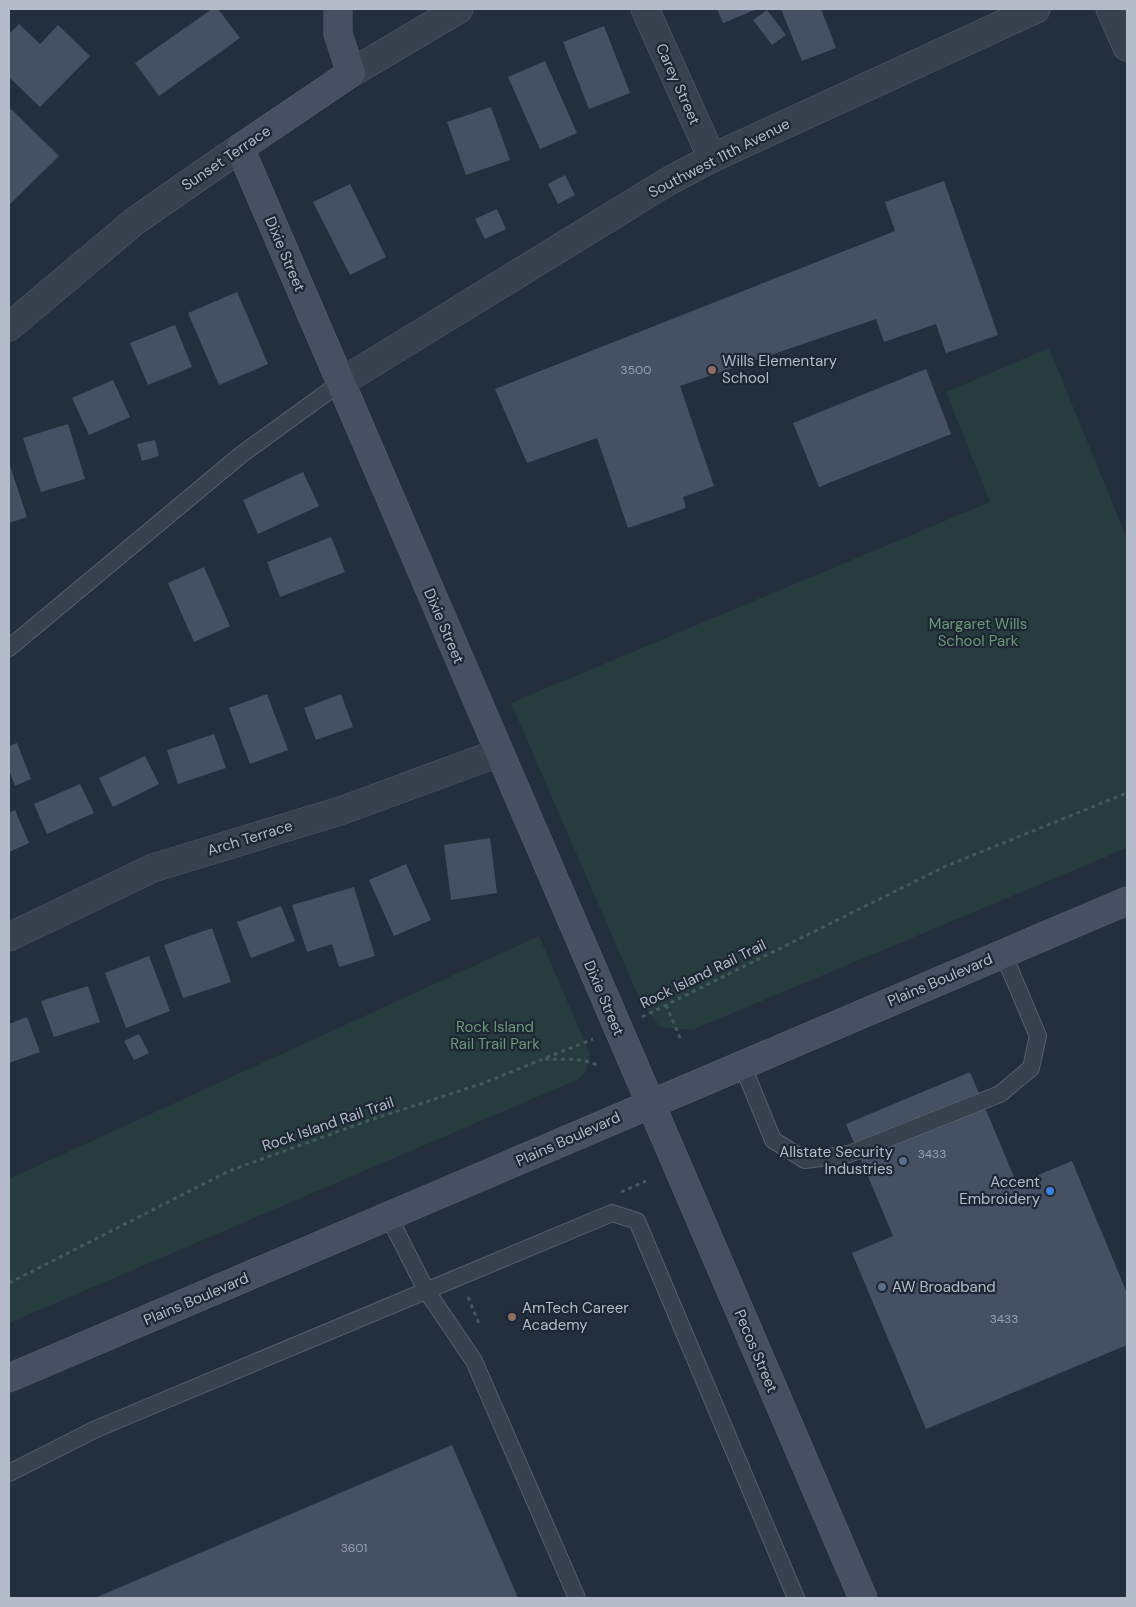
<svg xmlns="http://www.w3.org/2000/svg" width="1136" height="1607" font-family="'DM Sans',sans-serif">
	<rect width="100%" height="100%" fill="#242f3e"/>
	<g fill="#263c3f">
		<polygon points="1049,348 1127,539 1127,848 692,1030 660,1027 640,1000 511,703 990,502 946,392"/>
		<polygon points="539,936 590,1054 586,1071 579,1079 9,1323 9,1179"/>
	</g>
	<g fill="#455162">
		<polygon points="212,9 218,9 240,38 159,96 135,63"/>
		<polygon points="717,9 757,9 723,23"/>
		<polygon points="781,9 821,9 836,48 802,61"/>
		<polygon points="767,10 786,35 772,45 753,20"/>
		<polygon points="19,24 40,44 58,25 90,56 40,107 9,77 9,34"/>
		<polygon points="604,26 630,93 589,109 563,42"/>
		<polygon points="545,61 577,133 540,149 508,77"/>
		<polygon points="491,107 510,160 466,175 447,122"/>
		<polygon points="11,109 59,156 9,205 9,111"/>
		<polygon points="565,175 575,195 558,204 548,184"/>
		<polygon points="944,181 998,335 946,353 936,324 884,342 876,319 680,386 714,486 683,497 686,508 628,528 597,438 527,463 495,389 895,231 885,202"/>
		<polygon points="350,184 386,257 350,275 313,202"/>
		<polygon points="497,209 506,229 485,239 475,219"/>
		<polygon points="237,292 268,364 219,385 188,313"/>
		<polygon points="175,325 192,367 148,385 130,343"/>
		<polygon points="926,369 951,434 819,487 793,423"/>
		<polygon points="113,380 130,417 89,435 72,398"/>
		<polygon points="68,424 85,479 41,492 23,438"/>
		<polygon points="155,440 159,456 142,461 137,444"/>
		<polygon points="9,463 27,517 9,523"/>
		<polygon points="303,472 319,506 258,534 243,500"/>
		<polygon points="331,537 345,572 280,597 267,562"/>
		<polygon points="204,567 230,626 194,642 168,583"/>
		<polygon points="267,694 288,750 250,764 229,708"/>
		<polygon points="341,694 353,727 316,740 304,708"/>
		<polygon points="214,734 226,768 178,784 167,750"/>
		<polygon points="17,743 31,779 15,786 9,770 9,746"/>
		<polygon points="145,756 159,784 113,807 99,778"/>
		<polygon points="80,784 94,813 47,834 34,804"/>
		<polygon points="15,810 29,843 9,852 9,813"/>
		<polygon points="490,838 497,893 451,900 444,845"/>
		<polygon points="406,864 431,920 394,936 369,880"/>
		<polygon points="354,887 375,956 339,967 332,944 307,952 292,905"/>
		<polygon points="281,906 295,941 251,958 237,922"/>
		<polygon points="212,928 231,982 183,998 164,945"/>
		<polygon points="149,956 170,1011 126,1028 105,973"/>
		<polygon points="88,986 100,1022 54,1037 41,1001"/>
		<polygon points="27,1017 40,1052 9,1063 9,1024"/>
		<polygon points="139,1034 149,1053 134,1060 124,1041"/>
		<polygon points="970,1072 1017,1184 1072,1161 1127,1293 1127,1345 926,1429 852,1253 893,1236 846,1124"/>
		<polygon points="452,1445 518,1598 95,1598"/>
	</g>
	<g fill="none" stroke-linecap="round" stroke-linejoin="round">
		<g stroke="#565f6c" stroke-width="18">
			<g id="lane">
				<polyline points="9,648 242,454 340,383"/>
				<polyline points="742,1064 773,1140 805,1160 849,1154 1000,1094 1031,1068 1038,1036 1003,953"/>
				<polyline points="389,1217 426,1290 474,1361 577,1598"/>
				<polyline points="9,1473 96,1429 612,1213 637,1221 796,1598"/>
			</g>
		</g>
		<g stroke="#565f6c" stroke-width="29">
			<g id="street">
				<polyline points="645,9 712,158"/>
				<polyline points="1110,9 1127,47"/>
				<polyline points="351,73 459,9"/>
				<polyline points="9,327 135,221 240,148"/>
				<polyline points="340,383 667,182 712,158 1036,9"/>
				<polyline points="9,937 153,868 343,810 498,753"/>
			</g>
		</g>
		<g stroke="#565f6c" stroke-width="29">
			<g id="secondary">
				<polyline points="338,9 338,34 351,73 240,148 863,1598"/>
				<polyline points="9,1378 1127,901"/>
			</g>
		</g>
		<g stroke="#44595c" stroke-width="3" stroke-dasharray="4 4" stroke-linecap="butt">
			<polyline points="666,1005 681,1040"/>
			<polyline points="642,1017 946,866 1127,793"/>
			<path d="M545,1059C562,1060 584,1057 598,1066"/>
			<polyline points="621,1192 646,1181"/>
			<polyline points="9,1283 229,1171 370,1120 481,1084 593,1039"/>
			<polyline points="468,1297 480,1326"/>
		</g>
		<use href="#lane" stroke="#38414e" stroke-width="16"/>
		<use href="#street" stroke="#38414e" stroke-width="28"/>
		<use href="#secondary" stroke="#465061" stroke-width="28"/>
	</g>
	<g fill="#8d6e63" stroke="#1d2633" stroke-width="2">
		<circle cx="712" cy="370" r="5"/>
		<circle cx="512" cy="1317" r="5"/>
	</g>
	<g fill="#5c6f8a" stroke="#1d2633" stroke-width="2">
		<circle cx="903" cy="1161" r="5"/>
		<circle cx="882" cy="1287" r="5"/>
	</g>
	<circle fill="#3f7fe0" stroke="#1d2633" stroke-width="2" cx="1050" cy="1191" r="5"/>
	<g text-anchor="middle" stroke-width="4.5" stroke-linejoin="round" paint-order="stroke">
		<g font-size="12" fill="#98a1af">
			<text x="636" y="374">3500</text>
			<text x="932" y="1158">3433</text>
			<text x="1004" y="1323">3433</text>
			<text x="354" y="1552">3601</text>
		</g>
		<g font-size="15" fill="#b4bcc9" stroke="#1d2633">
			<text transform="translate(678 84) rotate(66)" y="5">Carey Street</text>
			<text transform="translate(226 158) rotate(-34)" y="5">Sunset Terrace</text>
			<text transform="translate(719 158) rotate(-27)" y="5">Southwest 11th Avenue</text>
			<text transform="translate(285 254) rotate(67)" y="5">Dixie Street</text>
			<text transform="translate(444 626) rotate(67)" y="5">Dixie Street</text>
			<text transform="translate(250 838) rotate(-17)" y="5">Arch Terrace</text>
			<text transform="translate(703 974) rotate(-26)" y="5">Rock Island Rail Trail</text>
			<text transform="translate(940 980) rotate(-23)" y="5">Plains Boulevard</text>
			<text transform="translate(604 998) rotate(67)" y="5">Dixie Street</text>
			<text transform="translate(328 1124) rotate(-19)" y="5">Rock Island Rail Trail</text>
			<text transform="translate(568 1139) rotate(-24)" y="5">Plains Boulevard</text>
			<text transform="translate(196 1299) rotate(-23)" y="5">Plains Boulevard</text>
			<text transform="translate(756 1351) rotate(67)" y="5">Pecos Street</text>
		</g>
		<g font-size="15" fill="#b4bcc9" stroke="#1d2633" text-anchor="start">
			<text x="722" y="366">Wills Elementary<tspan x="722" dy="17">School</tspan></text>
			<text x="893" y="1157" text-anchor="end">Allstate Security<tspan x="893" dy="17">Industries</tspan></text>
			<text x="1040" y="1187" text-anchor="end">Accent<tspan x="1040" dy="17">Embroidery</tspan></text>
			<text x="892" y="1292">AW Broadband</text>
			<text x="522" y="1313">AmTech Career<tspan x="522" dy="17">Academy</tspan></text>
		</g>
		<g font-size="15" fill="#6b9a76" stroke="#1d2633">
			<text x="978" y="629">Margaret Wills<tspan x="978" dy="17">School Park</tspan></text>
			<text x="495" y="1032">Rock Island<tspan x="495" dy="17">Rail Trail Park</tspan></text>
		</g>
	</g>
	<rect width="1136" height="1607" fill="none" stroke="#b4bcc9" stroke-width="20"/>
</svg>
